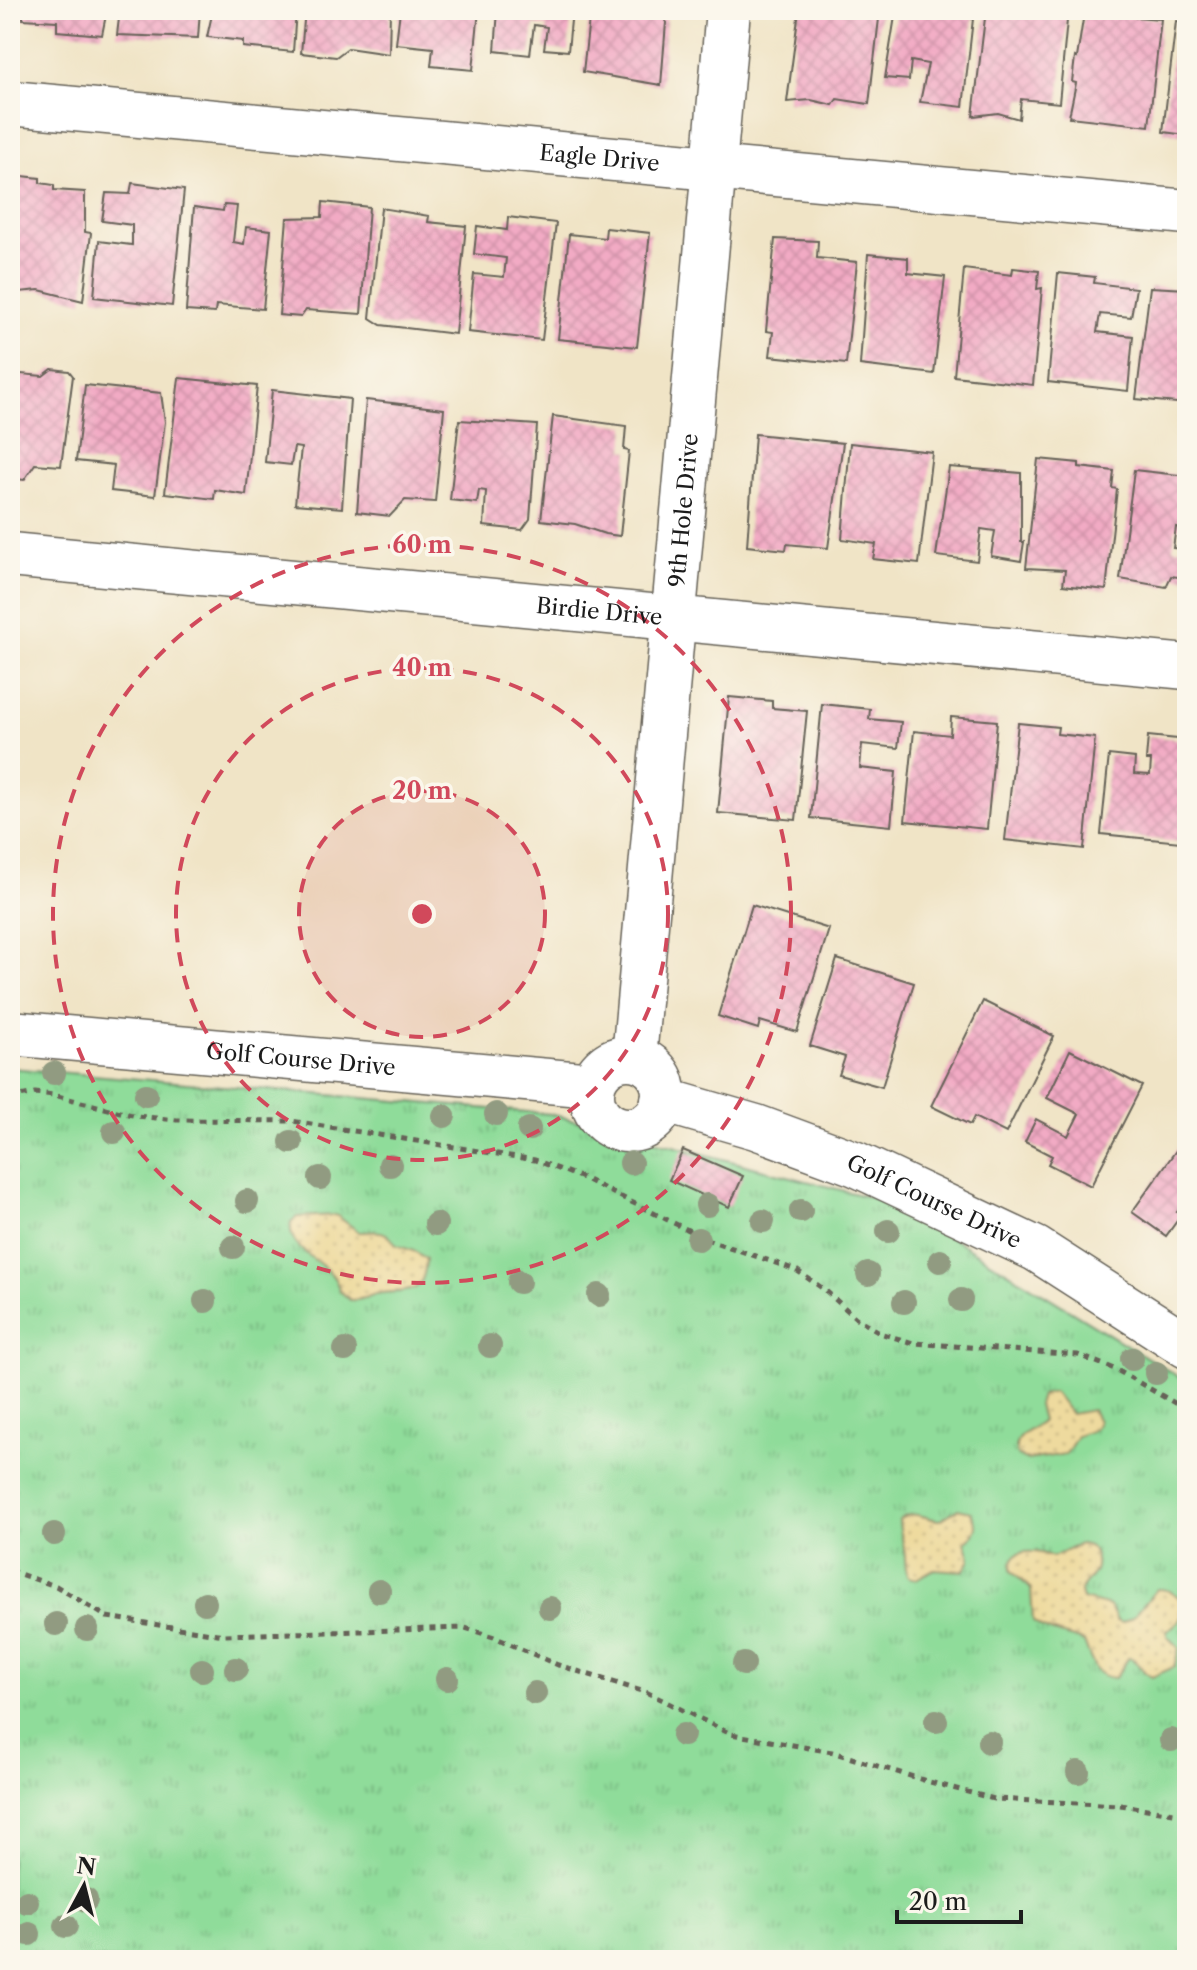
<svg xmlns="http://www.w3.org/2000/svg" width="1197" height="1970" font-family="'Libre Caslon Text',serif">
	<defs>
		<pattern id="grass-tufts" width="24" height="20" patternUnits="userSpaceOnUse" patternTransform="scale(2)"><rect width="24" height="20" fill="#8fdc9a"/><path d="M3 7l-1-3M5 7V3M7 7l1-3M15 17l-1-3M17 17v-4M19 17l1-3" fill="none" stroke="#7bbc84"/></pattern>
		<pattern id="sand-dots" width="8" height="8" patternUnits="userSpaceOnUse" patternTransform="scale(2)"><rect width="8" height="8" fill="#eeda9e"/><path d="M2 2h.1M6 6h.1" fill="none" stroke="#ccba88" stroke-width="1.8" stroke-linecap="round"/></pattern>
		<pattern id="building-cross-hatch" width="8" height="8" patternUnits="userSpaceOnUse" patternTransform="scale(2)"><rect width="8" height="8" fill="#f2aac4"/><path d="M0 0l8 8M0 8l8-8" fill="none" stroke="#cf92a8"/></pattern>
	</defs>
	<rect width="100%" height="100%" fill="#fbf7ec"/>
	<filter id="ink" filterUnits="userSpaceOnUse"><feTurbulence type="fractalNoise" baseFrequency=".0125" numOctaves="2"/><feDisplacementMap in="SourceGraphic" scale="16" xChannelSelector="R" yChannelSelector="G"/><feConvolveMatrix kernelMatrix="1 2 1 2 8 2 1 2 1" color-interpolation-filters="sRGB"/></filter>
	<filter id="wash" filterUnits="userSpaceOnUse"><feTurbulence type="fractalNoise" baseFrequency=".006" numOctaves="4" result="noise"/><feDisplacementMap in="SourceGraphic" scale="32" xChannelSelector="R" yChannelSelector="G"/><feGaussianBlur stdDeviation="1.8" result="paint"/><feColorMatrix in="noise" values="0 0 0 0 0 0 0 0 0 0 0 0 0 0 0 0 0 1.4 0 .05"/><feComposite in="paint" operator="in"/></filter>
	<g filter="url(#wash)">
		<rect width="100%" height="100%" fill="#f0e4c6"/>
		<polygon fill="url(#grass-tufts)" stroke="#567c5b" stroke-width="2" points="10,1068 551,1114 898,1205 1187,1382 1187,1960 10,1960"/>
		<g fill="url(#sand-dots)" stroke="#857b5d" stroke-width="2">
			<path d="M336,1215L359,1232C377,1232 385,1227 396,1245L416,1252L426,1259C424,1296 410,1290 382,1293C369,1294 366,1301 350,1300L339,1290C334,1259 286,1257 291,1222L297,1217Z"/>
			<path d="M1054,1392L1071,1414L1092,1410L1098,1421C1095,1432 1087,1432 1077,1436L1066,1454L1027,1460L1017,1455C1011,1433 1030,1433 1042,1421L1038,1405L1041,1395Z"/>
			<path d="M958,1509L971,1512L977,1527L974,1534L965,1542C969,1558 975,1555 963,1571L934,1569L916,1579L908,1577C904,1566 906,1559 904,1549C903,1538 899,1531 899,1520C914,1508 924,1519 940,1520Z"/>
			<path d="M1080,1544C1089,1545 1092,1547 1095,1556C1101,1573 1086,1579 1080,1592L1082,1599L1110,1606L1117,1621L1122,1623L1134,1616L1157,1589C1172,1588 1190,1601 1181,1617C1178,1623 1172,1627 1167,1631V1636L1179,1648L1174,1667L1152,1677C1141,1673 1140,1661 1129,1657L1115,1678C1094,1678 1091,1659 1084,1642C1066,1634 1049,1634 1033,1622L1031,1589L1011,1571C1009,1546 1036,1550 1053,1557Z"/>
		</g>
		<g id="blocks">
			<g fill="url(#building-cross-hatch)">
				<polygon points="23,10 107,10 102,35 57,31 57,21 23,19"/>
				<polygon points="120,10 200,10 198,38 117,35"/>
				<polygon points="213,10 246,13 247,10 296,10 293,52 243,47 243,41 207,37"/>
				<polygon points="305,10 390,10 389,54 348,48 336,57 301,53"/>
				<polygon points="400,10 479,10 473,70 431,66 433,48 396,44"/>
				<polygon points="498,10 572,10 568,51 544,49 547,27 534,25 530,55 495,51"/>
				<polygon points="590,10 667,10 661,85 583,72"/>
				<polygon points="799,10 880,10 869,104 837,99 833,105 811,100 787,102"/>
				<polygon points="896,10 974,10 963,107 920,102 928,64 911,61 909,80 885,78"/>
				<polygon points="986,10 1068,10 1059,103 1021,99 1019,119 998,113 973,116"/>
				<polygon points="1084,13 1161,19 1149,126 1069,117 1076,83 1072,82 1075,57 1077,58"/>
				<polygon points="1176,21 1187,22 1187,135 1163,132"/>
				<polygon points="13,175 40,178 40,183 54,185 54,190 85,192 85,232 91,233 83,301 39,290 10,293 10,198"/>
				<polygon points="132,183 184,190 172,306 94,297 99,241 132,245 132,225 102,221 106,193 130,194"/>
				<polygon points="323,202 369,207 361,314 306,310 301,317 279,315 287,218 322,217"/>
				<polygon points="224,205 237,206 233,242 244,244 246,227 271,230 263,309 216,305 215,313 186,311 194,207 223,211"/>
				<polygon points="381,208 429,216 428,222 466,226 455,334 381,325 370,318"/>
				<polygon points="508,217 556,223 542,340 468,332 474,274 504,277 506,258 474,254 477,226 507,230"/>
				<polygon points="606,228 650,233 637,347 558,339 569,234 605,238"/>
				<polygon points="775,239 818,241 817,258 857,262 846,364 770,356 773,332 766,331"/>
				<polygon points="868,254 908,258 908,273 945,277 934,374 860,365"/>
				<polygon points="1013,268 1039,271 1037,289 1042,288 1033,385 954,376 964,269 1012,275"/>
				<polygon points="1058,273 1095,277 1094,283 1136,288 1131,317 1100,314 1097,332 1133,336 1128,391 1048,382"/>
				<polygon points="1150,287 1187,289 1187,404 1136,399"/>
				<polygon points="52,369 69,371 73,376 61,466 35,464 24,480 10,478 10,373 43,376"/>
				<polygon points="179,378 257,386 246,495 215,490 214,499 165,493"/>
				<polygon points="85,385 161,393 165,422 155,496 111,491 114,465 76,461"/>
				<polygon points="272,390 350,399 342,508 295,504 301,448 294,447 291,465 265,462"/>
				<polygon points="366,400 444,409 435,502 405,500 390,516 357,512"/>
				<polygon points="553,416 626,426 624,450 629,451 620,536 605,534 575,524 541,520"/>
				<polygon points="459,420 537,425 530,519 522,530 484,526 486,491 479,490 477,503 450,500"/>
				<polygon points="755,434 843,443 828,548 787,544 786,550 747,546"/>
				<polygon points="850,443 932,452 919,564 873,559 876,544 842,539"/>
				<polygon points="1038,459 1079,463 1079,467 1114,471 1112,488 1117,489 1106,590 1063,585 1065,570 1026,568"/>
				<polygon points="949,467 1021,473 1021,542 1024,542 1021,561 991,556 995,531 981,529 977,561 936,556"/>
				<polygon points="1134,470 1187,476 1187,529 1176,527 1173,548 1187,549 1187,578 1171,576 1166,587 1120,579"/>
				<polygon points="729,697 772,701 772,708 807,711 796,820 718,813"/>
				<polygon points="822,704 870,709 869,719 901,722 898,748 862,744 860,768 896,772 891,826 811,818"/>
				<polygon points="951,717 997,721 987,829 905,821 914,731 950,735"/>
				<polygon points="1018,723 1058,727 1057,734 1095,738 1084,849 1005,840"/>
				<polygon points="1148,736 1187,740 1187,774 1180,842 1101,834 1109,755 1135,758 1134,774 1150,775 1151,760 1146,760"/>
				<polygon points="752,905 829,929 797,1032 760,1021 758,1029 718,1016"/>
				<polygon points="837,959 914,983 882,1087 839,1075 845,1057 810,1046"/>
				<polygon points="983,1001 1054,1036 1006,1133 974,1117 970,1125 931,1106"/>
				<polygon points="1070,1050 1142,1086 1091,1186 1048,1164 1052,1156 1025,1142 1036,1119 1068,1136 1079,1114 1047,1098"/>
				<polygon points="1187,1135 1187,1203 1185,1202 1177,1212 1182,1214 1166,1236 1132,1212"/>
				<polygon points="683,1150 743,1176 729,1207 669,1180"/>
			</g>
		</g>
	</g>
	<g filter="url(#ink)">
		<use href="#blocks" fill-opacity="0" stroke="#666258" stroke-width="2"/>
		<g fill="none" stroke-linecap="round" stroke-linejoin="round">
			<g stroke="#666258" stroke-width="47">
				<g id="minor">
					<path id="s1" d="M10,103L1187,212"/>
					<path id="s2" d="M10,555L1187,667"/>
					<path id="s3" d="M10,1033L593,1085"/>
					<path id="s4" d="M634,1058L728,10"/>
					<circle cx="628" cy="1094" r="36"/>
					<path id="s5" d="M663,1100L756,1127L856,1164L1036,1249L1187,1346"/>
				</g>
			</g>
			<g stroke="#666258" stroke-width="5" stroke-dasharray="6 6" stroke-linecap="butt">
				<polyline points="10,1098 35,1093 54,1095 136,1116 177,1120 292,1121 535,1160 585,1179 706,1239 796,1270 825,1290 856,1318 883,1334 913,1343 1078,1355 1115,1369 1187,1410"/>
				<polyline points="10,1571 56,1586 107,1617 224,1635 465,1628 494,1637 558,1665 648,1693 731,1734 832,1752 930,1782 994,1799 1120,1805 1187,1815"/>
			</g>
			<use href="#minor" stroke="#fff" stroke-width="44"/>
		</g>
		<g fill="#919b81">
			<circle cx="54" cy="1073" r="12"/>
			<circle cx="146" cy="1095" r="12"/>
			<circle cx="496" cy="1114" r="12"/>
			<circle cx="444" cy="1116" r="12"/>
			<circle cx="529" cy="1129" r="12"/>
			<circle cx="114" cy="1132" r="12"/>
			<circle cx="291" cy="1142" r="12"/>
			<circle cx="631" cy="1163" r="12"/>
			<circle cx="390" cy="1165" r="12"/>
			<circle cx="320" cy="1178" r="12"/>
			<circle cx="247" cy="1201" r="12"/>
			<circle cx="707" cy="1205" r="12"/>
			<circle cx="801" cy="1211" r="12"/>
			<circle cx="763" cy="1221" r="12"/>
			<circle cx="436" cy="1224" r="12"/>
			<circle cx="888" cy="1231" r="12"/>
			<circle cx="698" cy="1239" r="12"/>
			<circle cx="233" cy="1247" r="12"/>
			<circle cx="940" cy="1261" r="12"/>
			<circle cx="868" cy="1274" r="12"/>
			<circle cx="519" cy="1282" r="12"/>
			<circle cx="599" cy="1295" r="12"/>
			<circle cx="961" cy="1300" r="12"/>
			<circle cx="205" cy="1301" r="12"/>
			<circle cx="904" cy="1302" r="12"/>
			<circle cx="490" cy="1346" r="12"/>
			<circle cx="345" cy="1350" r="12"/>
			<circle cx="1132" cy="1359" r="12"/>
			<circle cx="1156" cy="1373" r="12"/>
			<circle cx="54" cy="1534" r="12"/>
			<circle cx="379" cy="1591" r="12"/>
			<circle cx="205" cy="1603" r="12"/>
			<circle cx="550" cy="1608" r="12"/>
			<circle cx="56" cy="1624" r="12"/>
			<circle cx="87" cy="1629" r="12"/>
			<circle cx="744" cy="1664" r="12"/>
			<circle cx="236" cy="1669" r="12"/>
			<circle cx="202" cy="1670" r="12"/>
			<circle cx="447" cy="1679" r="12"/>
			<circle cx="535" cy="1693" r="12"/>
			<circle cx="936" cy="1721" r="12"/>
			<circle cx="683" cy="1735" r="12"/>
			<circle cx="1171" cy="1740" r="12"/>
			<circle cx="989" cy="1742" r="12"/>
			<circle cx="1078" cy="1772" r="12"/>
			<circle cx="86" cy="1900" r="12"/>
			<circle cx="27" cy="1902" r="12"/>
			<circle cx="66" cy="1926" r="12"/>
			<circle cx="29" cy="1934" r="12"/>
		</g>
	</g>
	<circle cx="422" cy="914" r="123" fill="#d1495b" fill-opacity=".12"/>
	<g fill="none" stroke="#d1495b" stroke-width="4" stroke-dasharray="14 10">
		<circle cx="422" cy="914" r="123"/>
		<circle cx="422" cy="914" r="246"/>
		<circle cx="422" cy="914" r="369"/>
	</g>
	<g text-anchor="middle" stroke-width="7" stroke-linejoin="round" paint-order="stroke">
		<g font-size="22" fill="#1c1c1c" stroke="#fbf7ec">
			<text dy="8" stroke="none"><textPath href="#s1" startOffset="592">Eagle Drive</textPath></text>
			<text dy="8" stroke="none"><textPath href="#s4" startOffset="550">9th Hole Drive</textPath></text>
			<text dy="8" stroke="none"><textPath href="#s2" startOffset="592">Birdie Drive</textPath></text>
			<text dy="8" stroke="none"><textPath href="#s3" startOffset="292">Golf Course Drive</textPath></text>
			<text dy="8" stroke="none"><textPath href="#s5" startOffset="290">Golf Course Drive</textPath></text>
		</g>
	</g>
	<circle cx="422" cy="914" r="12" fill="#d1495b" stroke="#fbf7ec" stroke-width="4"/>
	<g font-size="24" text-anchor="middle" font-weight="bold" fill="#d1495b" stroke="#fbf7ec" stroke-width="7" stroke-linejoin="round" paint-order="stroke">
		<text x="422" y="553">60 m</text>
		<text x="422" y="676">40 m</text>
		<text x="422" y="799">20 m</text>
	</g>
	<rect width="1197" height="1970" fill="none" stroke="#fbf7ec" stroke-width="40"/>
	<g transform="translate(84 1886) rotate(7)" stroke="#fbf7ec" stroke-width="6" paint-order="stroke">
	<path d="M0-6L14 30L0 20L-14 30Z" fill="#1c1c1c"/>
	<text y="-12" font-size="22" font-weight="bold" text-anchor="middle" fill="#1c1c1c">N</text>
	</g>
	<path d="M897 1910v12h124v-12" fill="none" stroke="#1c1c1c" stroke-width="4"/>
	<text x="909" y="1910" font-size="24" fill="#1c1c1c" stroke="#fbf7ec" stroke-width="6" paint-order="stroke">20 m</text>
</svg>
